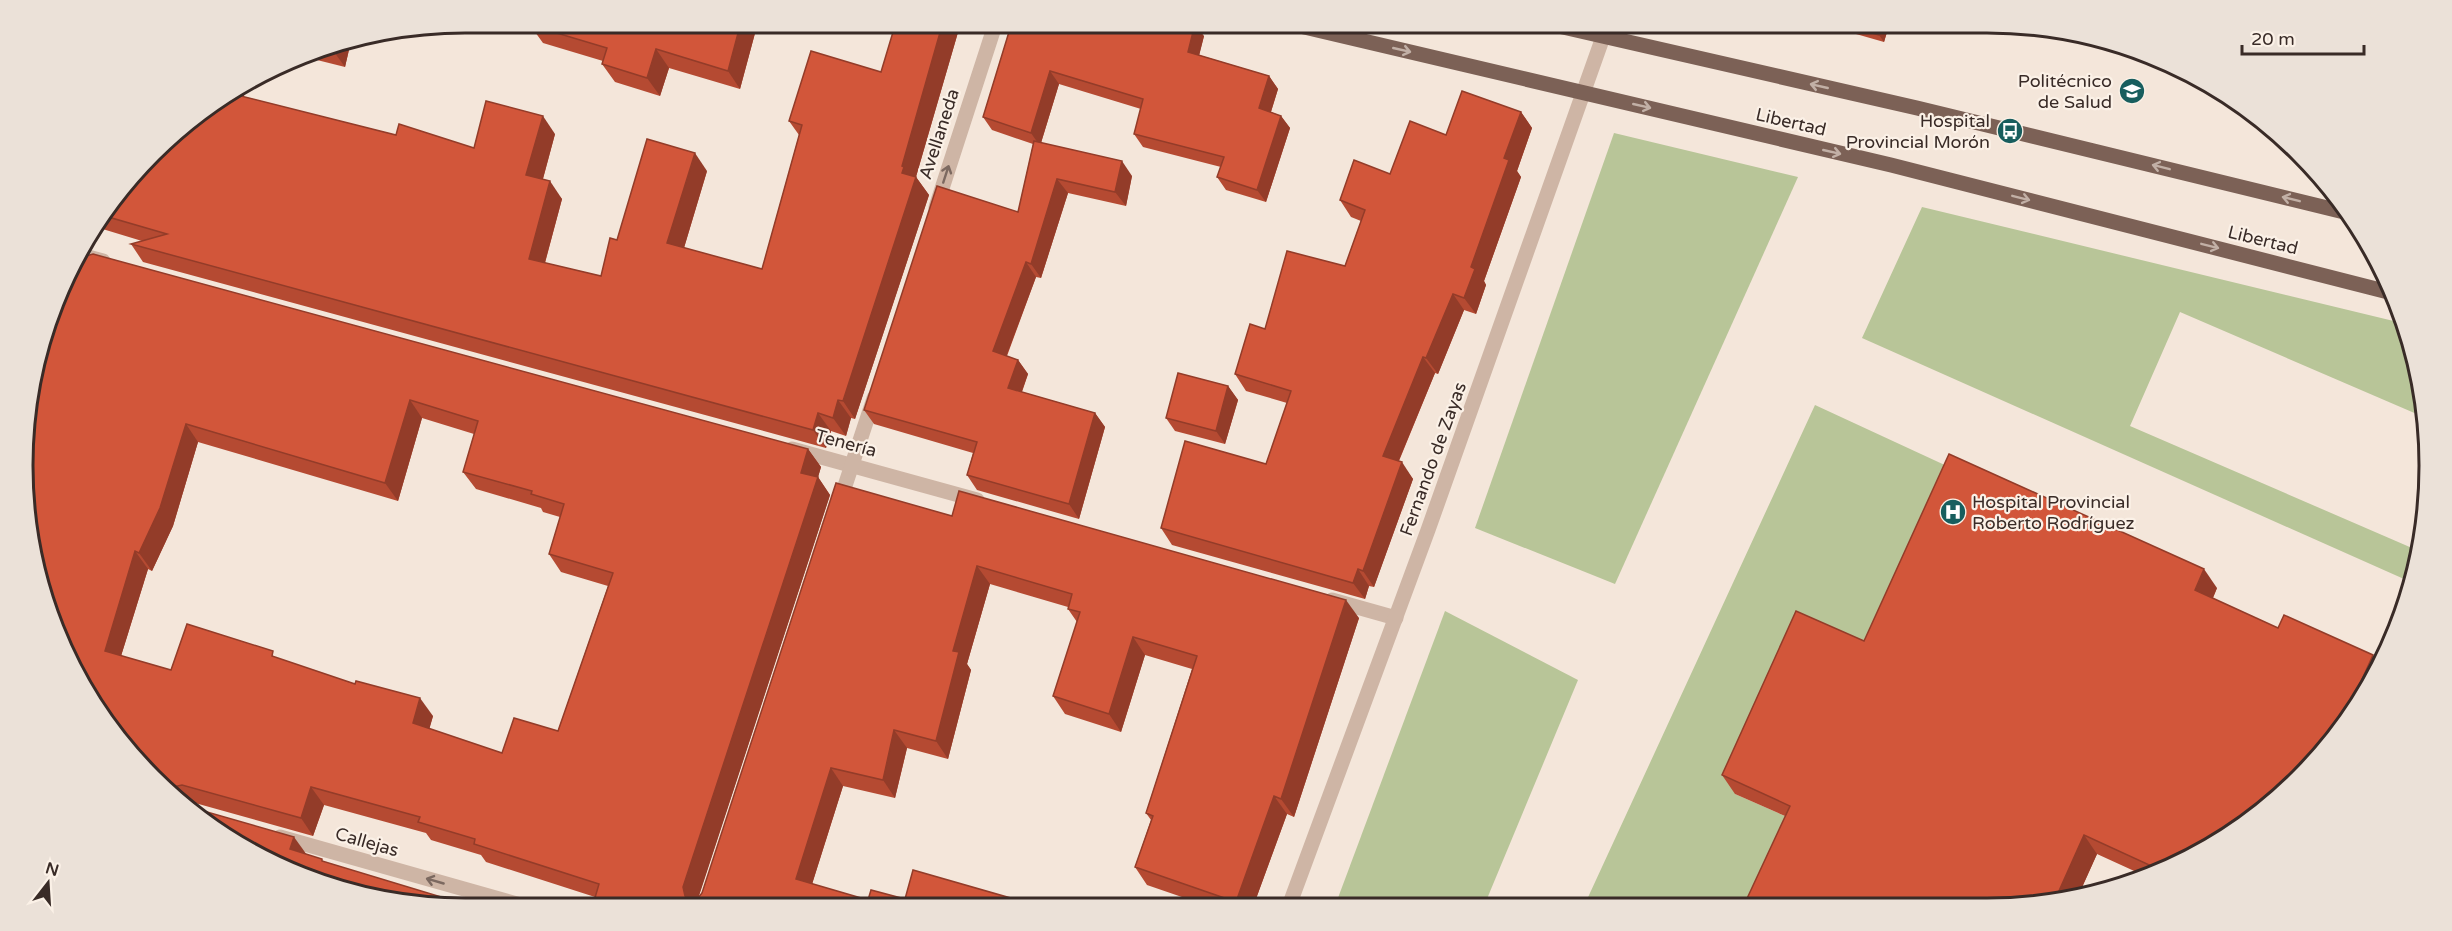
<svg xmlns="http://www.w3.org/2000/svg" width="2452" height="931" font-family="'Varela Round',sans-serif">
	<rect width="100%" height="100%" fill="#f4e6da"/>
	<g fill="#b8c598">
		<polygon points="1614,133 1798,177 1615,584 1475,528"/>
		<polygon points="1922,207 2406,324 2426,408 2426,418 2180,312 2130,426 2419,551 2413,583 1862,338"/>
		<polygon points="1815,405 1962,473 1877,660 1735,794 1803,824 1766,905 1584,906"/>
		<polygon points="1445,611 1578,680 1484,906 1335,906"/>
	</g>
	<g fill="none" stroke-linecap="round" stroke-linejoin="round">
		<g stroke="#ceb5a5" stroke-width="15">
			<polyline points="1603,37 1609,22"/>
			<polyline points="936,207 996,22"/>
			<polyline points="77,254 103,261"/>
			<polyline points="792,449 977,500"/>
			<polyline points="839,504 874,398"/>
			<polyline points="1332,600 1396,618"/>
			<polyline points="280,837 531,908"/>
		</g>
		<polyline stroke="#ceb5a5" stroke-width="15" points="1289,906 1428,530 1603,37"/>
		<g stroke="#7c6156" stroke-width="15">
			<polyline points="1283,22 1891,165 2392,293"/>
			<polyline points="1541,22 1917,108 2348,213"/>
		</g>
	</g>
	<g fill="#b54a32" fill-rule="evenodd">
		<polygon points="531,22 758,22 740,89 669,68 660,96 615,82 602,64 603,61 543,43 530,25"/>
		<polygon points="961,22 916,177 929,195 855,419 851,418 846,436 831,431 826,448 143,262 131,244 142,241 96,227 174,132 244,97 396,135 474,148 555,134 543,179 562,199 545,263 601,276 617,240 707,171 684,248 762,269 799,135 789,121 881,72"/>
		<polygon points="1012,22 1204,36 1199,55 1269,76 1278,89 1271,112 1281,116 1290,128 1266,202 1226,190 1217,177 1221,167 1143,147 1134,134 1141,109 1059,84 1041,143 1132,176 1126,206 1068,193 1041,278 1036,277 1007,356 1018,360 1028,374 1022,392 1095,413 1105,427 1079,519 977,490 967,475 973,453 874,424 864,410 1018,212 1033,144 992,130 983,117"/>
		<polygon points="1814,22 1890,22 1884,42"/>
		<polygon points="351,41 345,67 301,56 323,46"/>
		<polygon points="1521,112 1532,128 1517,171 1521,177 1484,281 1486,285 1476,314 1464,310 1438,374 1435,373 1399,461 1413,479 1374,587 1369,586 1365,599 1172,545 1161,528 1266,464 1287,403 1246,391 1235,374 1265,329 1345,266 1361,221 1351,217 1340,200 1390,174 1446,135"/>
		<path d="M46,323L808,449L821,467L818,477L830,495L698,898L952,516L1359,618L1294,817L1287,814L1253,907H1211L1147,885L1135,867L1151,820L1146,813L1192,669L1145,655L1121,732L1065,714L1053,696L1077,622L1068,609V607L990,584L967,664L971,670L948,759L907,748L895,798L843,786L812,884L868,900L905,899L1042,907L592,908L595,897L486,862L481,855L431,840L426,833L324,805L313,836L195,803L185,806L97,711ZM422,418L474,434L463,472L476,489L541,508L543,512L560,517L549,554L561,572L608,586L558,731L502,753L429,729L433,716L277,658L171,670L121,656L148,569L152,571L173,526L198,442L398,501Z"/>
		<polygon points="1228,386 1238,400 1225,444 1175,431 1166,418"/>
		<polygon points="2217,588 2213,598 2182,863 2143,875 2097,854 2079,894 2045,905 1785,816 1735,794 1722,775 1864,641"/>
	</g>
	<g fill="#933c29">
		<polygon points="741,22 758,22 740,89 728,71"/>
		<polygon points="943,22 961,22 915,180 916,177 929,195 855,419 843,401 902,173 902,166"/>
		<polygon points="1883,22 1890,22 1884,42 1879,35"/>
		<polygon points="1195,24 1204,36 1197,64 1188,52"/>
		<polygon points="351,41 345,67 332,49 334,44"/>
		<polygon points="656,49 669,68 660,96 647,78"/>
		<polygon points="1050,71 1059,84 1040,146 1031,133"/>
		<polygon points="1269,76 1278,89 1268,121 1259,108"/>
		<polygon points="250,79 239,110 228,94 244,82"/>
		<polygon points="1521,112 1532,128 1517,171 1521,177 1484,281 1486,285 1476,314 1464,298 1471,267 1504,158"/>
		<polygon points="543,116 555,134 539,193 526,175"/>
		<polygon points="1281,116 1290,128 1266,202 1257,190"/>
		<polygon points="695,153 707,171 680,261 667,243"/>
		<polygon points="1122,161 1132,176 1126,206 1115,192"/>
		<polygon points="1057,179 1068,193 1041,278 1031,264"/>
		<polygon points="550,181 562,199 541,277 529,259"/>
		<polygon points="1026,262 1036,277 1003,365 993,351"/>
		<polygon points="1453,294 1464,310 1438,374 1426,358"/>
		<polygon points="1423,357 1435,373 1394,472 1383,456"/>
		<polygon points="1018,360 1028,374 1018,402 1008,388"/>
		<polygon points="1228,386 1238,400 1225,444 1216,431"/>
		<polygon points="410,400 422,418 398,501 385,483"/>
		<polygon points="838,400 851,418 846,436 833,418"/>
		<polygon points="818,413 831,431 826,448 813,430"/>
		<polygon points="1095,413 1105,427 1079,519 1069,504"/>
		<polygon points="186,424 198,442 173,526 152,571 139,553"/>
		<polygon points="808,449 821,467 816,484 818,477 830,495 696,905 685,896 683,887"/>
		<polygon points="1402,462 1413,479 1374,587 1363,571"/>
		<polygon points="135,551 148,569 117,669 105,651"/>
		<polygon points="977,566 990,584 967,664 971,670 948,759 936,741 953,651"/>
		<polygon points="1358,569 1369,586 1365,599 1353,583"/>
		<polygon points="2204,569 2217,588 2208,609 2195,590"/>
		<polygon points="1346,600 1359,618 1294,817 1281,799"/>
		<polygon points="1133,637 1145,655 1121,732 1109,714"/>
		<polygon points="2373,655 2380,664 2370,687 2345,717"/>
		<polygon points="420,698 433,716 426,741 413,723"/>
		<polygon points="894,730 907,748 895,798 883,780"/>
		<polygon points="831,768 843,786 808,897 796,879"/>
		<polygon points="173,787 186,805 185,806 171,790"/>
		<polygon points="311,787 324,805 313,836 301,818"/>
		<polygon points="1274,796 1287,814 1253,907 1239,907 1236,902"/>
		<polygon points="2084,835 2097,854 2079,894 2054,902"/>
		<polygon points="294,837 307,855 290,849"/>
		<polygon points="649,900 655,908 646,908"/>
		<polygon points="662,900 667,908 664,908 661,903"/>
	</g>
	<g fill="#d2563a" stroke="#933c29" stroke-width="1.5" fill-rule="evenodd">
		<polygon points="531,22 741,22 728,71 656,49 647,78 602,64 607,48 530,25"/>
		<polygon points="896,22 943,22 902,166 904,167 902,173 916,177 843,401 838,400 833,418 818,413 813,430 131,244 167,234 105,216 174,132 229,93 396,135 399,124 474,148 486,101 543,116 526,175 550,181 529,259 601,276 610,238 617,240 647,139 695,153 667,243 762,269 802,125 789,121 811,51 881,72"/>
		<polygon points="1012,22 1191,22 1195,24 1188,52 1269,76 1259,108 1281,116 1257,190 1217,177 1224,157 1134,134 1143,99 1050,71 1031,133 983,117"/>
		<polygon points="1835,22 1883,22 1879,35"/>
		<polygon points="334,44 332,49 322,47 323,46"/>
		<polygon points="1462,91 1521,112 1504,158 1509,160 1471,267 1475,269 1464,298 1453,294 1426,358 1423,357 1383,456 1402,462 1363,571 1358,569 1353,583 1161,528 1185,441 1266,464 1291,391 1235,374 1250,324 1265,329 1287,251 1345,266 1365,210 1340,200 1354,160 1390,174 1410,121 1446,135"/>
		<polygon points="1034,141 1122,161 1115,192 1057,179 1031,264 1026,262 993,351 1018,360 1008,388 1095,413 1069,504 967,475 977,442 864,410 937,186 1018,212"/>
		<path d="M93,254L808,449L801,473L818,477L683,887L685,896L690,899L698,898L702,893L836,483L952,516L959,491L1346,600L1281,799L1274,796L1236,902L1135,867L1153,816L1146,813L1197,656L1133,637L1109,714L1053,696L1080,612L1068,609L1072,594L977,566L953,651L959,652L936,741L894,730L883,780L831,768L796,879L868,900L871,890L905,899L913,870L1042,907L688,908L662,900L661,903L649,900L646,908H592L599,884L474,844L475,839L418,822L420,817L311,787L301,818L182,785L173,787L171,790L97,711L56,635L31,552L26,407L46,323L75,259ZM410,400L478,421L463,472L532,491L531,494L564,504L549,554L613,573L558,731L514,718L502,753L413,723L420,698L356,681L355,684L272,656L273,651L187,624L171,670L105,651L135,551L139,553L160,508L186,424L385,483Z"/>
		<polygon points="1178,373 1228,386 1216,431 1166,418"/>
		<polygon points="1949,454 2204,569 2195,590 2278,628 2284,615 2373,655 2345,717 2279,798 2182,863 2160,870 2084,835 2054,902 2045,905 1744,905 1790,806 1722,775 1796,611 1864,641"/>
		<polygon points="186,806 294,837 290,849 322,859 322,861 451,900 450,903 467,908 351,893 270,863 196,817"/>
		<polygon points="1048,905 1057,907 1047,907"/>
	</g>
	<defs><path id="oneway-shaft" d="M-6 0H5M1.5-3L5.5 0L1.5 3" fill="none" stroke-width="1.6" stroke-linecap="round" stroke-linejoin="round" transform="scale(1.5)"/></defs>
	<g stroke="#c2b0a6">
		<use href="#oneway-shaft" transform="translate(1402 50) rotate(13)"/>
		<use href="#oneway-shaft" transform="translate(1819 86) rotate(-167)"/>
		<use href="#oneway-shaft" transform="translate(1642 106) rotate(13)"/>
		<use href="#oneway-shaft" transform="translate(1832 152) rotate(13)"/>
		<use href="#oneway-shaft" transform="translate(2161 167) rotate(-166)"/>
		<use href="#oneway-shaft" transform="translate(2021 198) rotate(14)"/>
		<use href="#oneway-shaft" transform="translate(2291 199) rotate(-166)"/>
		<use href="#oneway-shaft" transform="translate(2210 246) rotate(14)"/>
	</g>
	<g stroke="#7c6960">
		<use href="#oneway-shaft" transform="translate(946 174) rotate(-72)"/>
		<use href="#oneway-shaft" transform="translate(435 881) rotate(-164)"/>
	</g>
	<defs>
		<g id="university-disc" transform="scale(1.35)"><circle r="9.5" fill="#185e5e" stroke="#fbf1e7"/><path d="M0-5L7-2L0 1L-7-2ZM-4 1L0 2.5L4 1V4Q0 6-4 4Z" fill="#fff"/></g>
		<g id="bus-disc" transform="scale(1.35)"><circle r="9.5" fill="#185e5e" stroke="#fbf1e7"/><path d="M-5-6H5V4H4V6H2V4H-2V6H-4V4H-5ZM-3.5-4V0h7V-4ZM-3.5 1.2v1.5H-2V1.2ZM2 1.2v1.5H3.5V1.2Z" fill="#fff"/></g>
		<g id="hospital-disc" transform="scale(1.35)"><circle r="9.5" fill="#185e5e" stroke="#fbf1e7"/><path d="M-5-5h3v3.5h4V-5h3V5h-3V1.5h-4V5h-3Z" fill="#fff"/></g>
	</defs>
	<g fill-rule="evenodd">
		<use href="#university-disc" x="2132" y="91"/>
		<use href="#bus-disc" x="2010" y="131"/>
		<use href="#hospital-disc" x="1953" y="512"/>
	</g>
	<g text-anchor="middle" stroke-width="4.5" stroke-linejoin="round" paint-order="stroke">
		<g font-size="18" fill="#392b27" stroke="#fbf1e7" text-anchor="end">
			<text x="2112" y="87">Politécnico<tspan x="2112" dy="21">de Salud</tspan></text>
			<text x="1990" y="127">Hospital<tspan x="1990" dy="21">Provincial Morón</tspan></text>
			<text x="1972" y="508" text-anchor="start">Hospital Provincial<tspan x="1972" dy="21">Roberto Rodríguez</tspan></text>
		</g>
		<g font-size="18" fill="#392b27" stroke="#fbf1e7">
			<text transform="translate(1791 122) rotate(13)" y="6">Libertad</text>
			<text transform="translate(939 134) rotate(-72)" y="6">Avellaneda</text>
			<text transform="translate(2263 240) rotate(14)" y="6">Libertad</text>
			<text transform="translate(846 443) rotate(15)" y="6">Tenería</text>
			<text transform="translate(1433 459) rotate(-70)" y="6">Fernando de Zayas</text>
			<text transform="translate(367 842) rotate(16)" y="6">Callejas</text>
		</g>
	</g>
	<path d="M0 0H2452V931H0ZM465 33H1987A432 432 0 0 1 2419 465V466A432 432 0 0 1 1987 898H465A432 432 0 0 1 33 466V465A432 432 0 0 1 465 33Z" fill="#ebe1d8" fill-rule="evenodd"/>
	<path fill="none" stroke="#392b27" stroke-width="3" d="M465 33H1987A432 432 0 0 1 2419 465V466A432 432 0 0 1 1987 898H465A432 432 0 0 1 33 466V465A432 432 0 0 1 465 33Z"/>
	<g transform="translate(48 883) rotate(17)" stroke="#fbf1e7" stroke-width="4.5" paint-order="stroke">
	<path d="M0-4.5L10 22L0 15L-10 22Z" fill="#392b27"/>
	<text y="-9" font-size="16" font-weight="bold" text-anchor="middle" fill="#392b27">N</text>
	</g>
	<path d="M2242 45v9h122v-9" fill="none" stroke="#392b27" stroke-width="3"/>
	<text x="2251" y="45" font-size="18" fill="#392b27" stroke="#fbf1e7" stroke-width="4.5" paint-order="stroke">20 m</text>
</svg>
